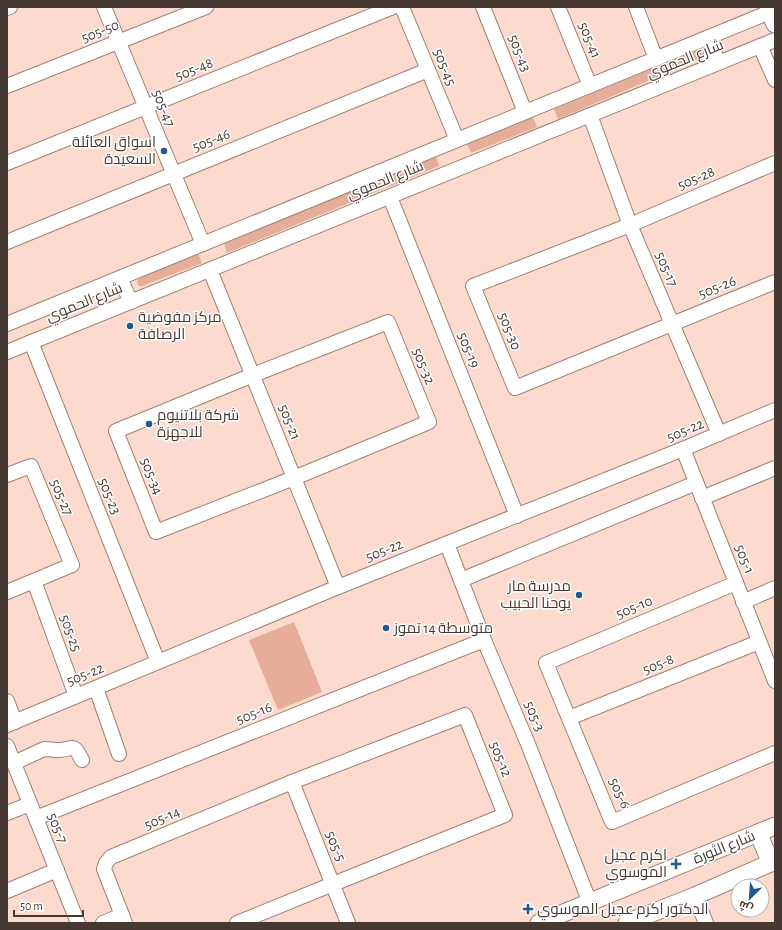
<svg xmlns="http://www.w3.org/2000/svg" width="782" height="930" font-family="'Alegreya Sans',Cairo,sans-serif">
	<rect width="100%" height="100%" fill="#fcdbce"/>
	<g fill="#e6ad98">
		<polygon points="700,49 703,50 705,53 702,58 558,119 554,109"/>
		<polygon points="533,117 537,127 471,153 467,144"/>
		<polygon points="436,156 439,166 386,188 383,178"/>
		<polygon points="380,180 383,189 227,253 224,243"/>
		<polygon points="198,253 202,263 142,286 139,286 137,283 138,279 140,277"/>
		<polygon points="294,622 322,692 278,710 249,640"/>
	</g>
	<g fill="none" stroke-linecap="round" stroke-linejoin="round">
		<g stroke="#9e8075" stroke-width="16">
			<g id="minor">
				<polyline points="104,7 203,244"/>
				<polyline points="402,7 457,140"/>
				<polyline points="483,7 525,112"/>
				<polyline points="558,7 590,86"/>
				<polyline points="636,7 656,59"/>
				<polyline points="7,8 10,7"/>
				<polyline points="709,37 718,63"/>
				<polyline points="760,46 775,80"/>
				<polyline points="7,86 206,7"/>
				<polyline points="590,115 630,225 719,434"/>
				<polyline points="7,163 393,7"/>
				<polyline points="775,163 630,225 473,286 515,388 775,282"/>
				<polyline points="390,197 517,516"/>
				<polyline points="7,242 428,70"/>
				<polyline points="210,270 338,587"/>
				<polyline points="120,278 131,302"/>
				<polygon points="388,322 429,422 294,478 156,532 116,431 253,375"/>
				<polyline points="7,324 770,12"/>
				<polyline points="31,342 158,662"/>
				<polyline points="7,352 775,40"/>
				<polyline points="683,449 775,681"/>
				<polyline points="7,475 31,466 72,565 7,592"/>
				<polyline points="702,498 775,468"/>
				<polyline points="447,544 484,640 528,744 590,903"/>
				<polyline points="461,580 696,483"/>
				<polyline points="34,581 76,696"/>
				<polyline points="736,583 546,663 612,822 775,753"/>
				<polyline points="743,602 775,588"/>
				<polyline points="96,688 119,754"/>
				<polyline points="7,701 15,722"/>
				<polyline points="569,718 759,642"/>
				<polyline points="7,725 338,587 683,449 775,410"/>
				<polyline points="7,746 78,923"/>
				<path d="M14,763L44,749C49,749 54,750 60,750C75,748 74,744 82,760"/>
				<polyline points="292,782 348,923"/>
				<polyline points="7,813 30,804"/>
				<polyline points="36,818 484,640"/>
				<polyline points="7,891 57,870"/>
				<polyline points="695,896 706,923"/>
				<polyline points="103,923 122,915"/>
				<polyline points="125,923 104,869 106,863 111,857 292,782 465,715 505,815 333,884 237,923"/>
			</g>
		</g>
		<g stroke="#9e8075" stroke-width="19">
			<g id="major">
				<polyline points="768,7 775,24"/>
				<polyline points="758,833 771,863"/>
				<polyline points="539,923 775,826"/>
				<polyline points="627,923 695,896 775,861"/>
			</g>
		</g>
		<use href="#minor" stroke="#fff" stroke-width="14"/>
		<use href="#major" stroke="#fff" stroke-width="17"/>
	</g>
	<g fill="#205890" stroke="#fff" stroke-width="1.5">
		<circle cx="164" cy="151" r="4"/>
		<circle cx="130" cy="326" r="4"/>
		<circle cx="149" cy="424" r="4"/>
		<circle cx="579" cy="595" r="4"/>
		<circle cx="386" cy="628" r="4"/>
		<path d="M674 858h4v4h4v4h-4v4h-4v-4h-4v-4h4z"/>
		<path d="M526 903h4v4h4v4h-4v4h-4v-4h-4v-4h4z"/>
	</g>
	<g text-anchor="middle" stroke-width="3" stroke-linejoin="round" paint-order="stroke">
		<g font-size="15" fill="#463934" stroke="#fff">
			<text transform="translate(100 31) rotate(-22)" y="5">505-50</text>
			<text transform="translate(590 40) rotate(68)" y="5">505-41</text>
			<text transform="translate(520 53) rotate(68)" y="5">505-43</text>
			<text transform="translate(685 59) rotate(-22)" y="5">شارع الحموي</text>
			<text transform="translate(445 67) rotate(68)" y="5">505-45</text>
			<text transform="translate(194 69) rotate(-22)" y="5">505-48</text>
			<text transform="translate(164 108) rotate(68)" y="5">505-47</text>
			<text transform="translate(211 140) rotate(-22)" y="5">505-46</text>
			<text transform="translate(696 178) rotate(-23)" y="5">505-28</text>
			<text transform="translate(385 180) rotate(-22)" y="5">شارع الحموي</text>
			<text transform="translate(667 269) rotate(67)" y="5">505-17</text>
			<text transform="translate(717 287) rotate(-22)" y="5">505-26</text>
			<text transform="translate(84 302) rotate(-22)" y="5">شارع الحموي</text>
			<text transform="translate(510 331) rotate(68)" y="5">505-30</text>
			<text transform="translate(469 350) rotate(68)" y="5">505-19</text>
			<text transform="translate(424 366) rotate(68)" y="5">505-32</text>
			<text transform="translate(290 422) rotate(68)" y="5">505-21</text>
			<text transform="translate(685 430) rotate(-23)" y="5">505-22</text>
			<text transform="translate(152 476) rotate(68)" y="5">505-34</text>
			<text transform="translate(110 496) rotate(68)" y="5">505-23</text>
			<text transform="translate(62 497) rotate(67)" y="5">505-27</text>
			<text transform="translate(384 550) rotate(-22)" y="5">505-22</text>
			<text transform="translate(745 559) rotate(68)" y="5">505-1</text>
			<text transform="translate(634 607) rotate(-23)" y="5">505-10</text>
			<text transform="translate(71 633) rotate(70)" y="5">505-25</text>
			<text transform="translate(658 664) rotate(-22)" y="5">505-8</text>
			<text transform="translate(85 674) rotate(-22)" y="5">505-22</text>
			<text transform="translate(254 713) rotate(-22)" y="5">505-16</text>
			<text transform="translate(535 716) rotate(67)" y="5">505-3</text>
			<text transform="translate(501 759) rotate(68)" y="5">505-12</text>
			<text transform="translate(620 793) rotate(65)" y="5">505-6</text>
			<text transform="translate(162 818) rotate(-23)" y="5">505-14</text>
			<text transform="translate(58 828) rotate(68)" y="5">505-7</text>
			<text transform="translate(336 846) rotate(68)" y="5">505-5</text>
			<text transform="translate(724 847) rotate(-22)" y="5">شارع الثورة</text>
		</g>
		<g font-size="15" fill="#463934" stroke="#fff" text-anchor="start">
			<text x="156" y="147" text-anchor="end">اسواق العائلة<tspan x="156" dy="17">السعيدة</tspan></text>
			<text x="138" y="322">مركز مفوضية<tspan x="138" dy="17">الرصافة</tspan></text>
			<text x="157" y="420">شركة بلاتنيوم<tspan x="157" dy="17">للاجهزة</tspan></text>
			<text x="571" y="591" text-anchor="end">مدرسة مار<tspan x="571" dy="17">يوحنا الحبيب</tspan></text>
			<text x="394" y="633">متوسطة 14 تموز</text>
			<text x="667" y="860" text-anchor="end">اكرم عجيل<tspan x="667" dy="17">الموسوي</tspan></text>
			<text x="537" y="914">الدكتور اكرم عجيل الموسوي</text>
		</g>
	</g>
	<rect width="782" height="930" fill="none" stroke="#463934" stroke-width="16"/>
	<g transform="translate(750 898) rotate(205)"><circle r="19" fill="#ffffff" stroke="#b5b0ae"/>
	<path d="M0-3L7 15L0 10L-7 15Z" fill="#205890"/>
	<text y="-6" font-size="11" font-weight="bold" text-anchor="middle" fill="#463934">ش</text>
	</g>
	<path d="M14 910v6h69v-6" fill="none" stroke="#463934" stroke-width="2"/>
	<text x="20" y="910" font-size="12" fill="#463934" stroke="#ffffff" stroke-width="3" paint-order="stroke">50 m</text>
</svg>
